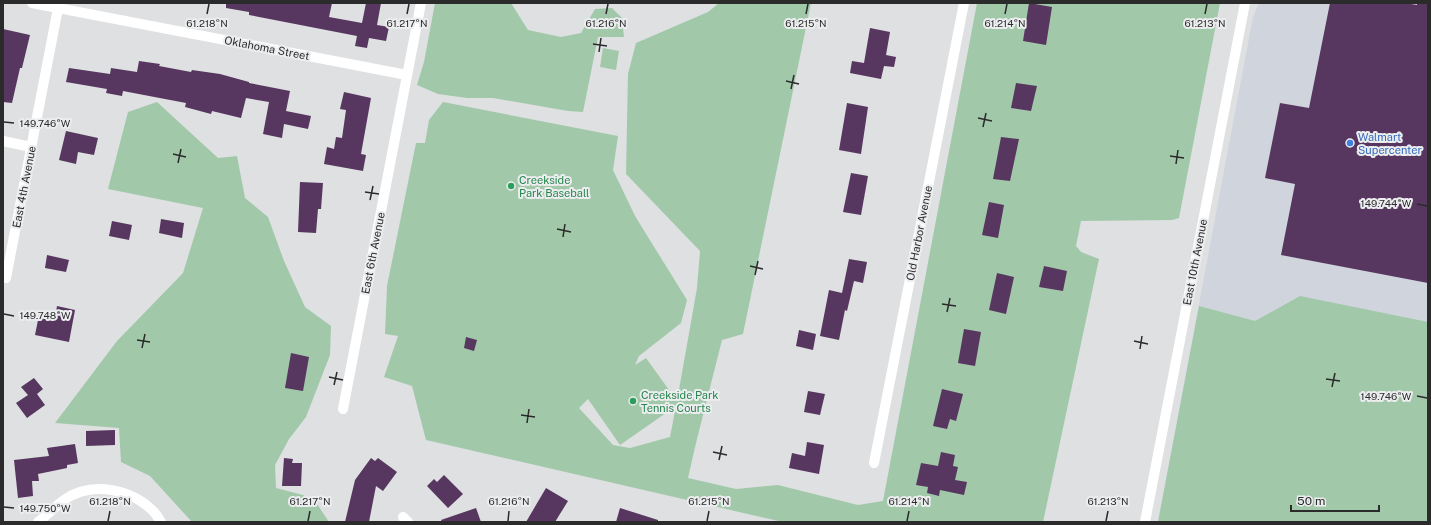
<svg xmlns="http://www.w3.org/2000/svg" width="1431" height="525" font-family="'Public Sans',sans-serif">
	<rect width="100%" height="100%" fill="#dee0e2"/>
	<polygon fill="#cfd4dd" points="1259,3 1428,3 1428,522 1158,522 1253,17"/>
	<g fill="#a2c8aa" fill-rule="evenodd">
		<polygon points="435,3 511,3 528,30 561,37 581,33 595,9 612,8 622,18 624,37 598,37 583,112 568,111 493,98 467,98 438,94 417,85 424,62"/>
		<path d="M719,3H811L743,334L722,340L696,443L688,478L736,489L778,485L858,505L883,501L977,3H1220L1179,218L1172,220L1081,221L1076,246L1081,252L1099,259L1043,522H783L426,440L412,386L384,377L398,336L385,334L387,286L416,143H425L429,120L443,102L618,136L613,170L635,216L687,300L681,323L639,356L635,365L646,358L677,401L697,288L700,251L626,174L628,74L636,43L708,12ZM588,399L620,445L676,406L670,437L630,448L613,445L579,408Z"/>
		<polygon points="603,48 619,51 616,70 600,67"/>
		<polygon points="157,102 218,158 237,156 245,198 268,217 284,261 305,307 331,326 330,355 306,417 289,439 275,465 276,488 303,495 315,501 329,522 192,522 150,476 121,462 119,428 55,423 117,341 183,273 203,208 108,189 128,112"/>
		<polygon points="1300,296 1428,322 1428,522 1158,522 1199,306 1255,321"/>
	</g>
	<g fill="#57365f">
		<polygon points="226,3 332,3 329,17 362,23 366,3 381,3 377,25 389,27 386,41 369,38 367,48 355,46 357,36 249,15 249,12 226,8"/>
		<polygon points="1029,3 1052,7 1046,45 1023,41"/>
		<polygon points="1330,3 1405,3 1417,5 1417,3 1428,3 1428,283 1281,255 1295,184 1265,178 1280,103 1309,108"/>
		<polygon points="870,28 890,32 886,55 896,57 894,67 884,66 881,79 850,73 852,61 864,63"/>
		<polygon points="3,29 30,35 22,68 20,68 12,103 3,102"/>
		<polygon points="139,61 160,64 159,66 191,72 192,70 220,74 249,82 249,83 290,91 286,111 311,116 308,129 284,124 282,138 263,134 269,102 246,98 241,118 212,111 211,114 185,107 186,103 123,91 122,96 106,93 107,89 66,82 69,68 110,74 111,68 137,72"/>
		<polygon points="1016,83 1037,86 1031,111 1011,108"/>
		<polygon points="344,92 371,98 361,154 366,155 363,171 324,164 327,147 334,149 336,137 342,138 346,110 340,109"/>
		<polygon points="847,103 868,107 861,154 839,150"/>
		<polygon points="66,131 98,138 94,155 78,152 76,164 59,160"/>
		<polygon points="1001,137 1019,139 1010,181 993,179"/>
		<polygon points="851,173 868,176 861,215 843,212"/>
		<polygon points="300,182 323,183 321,209 318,209 316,233 298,232"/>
		<polygon points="989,202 1004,205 998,238 982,235"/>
		<polygon points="161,219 184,223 182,238 159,233"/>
		<polygon points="112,221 132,225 129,240 109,236"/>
		<polygon points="47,255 69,260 66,272 45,268"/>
		<polygon points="849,259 867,262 863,283 854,281 847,311 845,310 839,340 820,336 829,290 842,293"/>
		<polygon points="1044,266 1067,271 1063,291 1039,287"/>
		<polygon points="997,273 1014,277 1006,314 989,310"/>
		<polygon points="57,306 75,310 69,342 35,335 39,315 55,319"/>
		<polygon points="964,329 981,332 975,366 958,363"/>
		<polygon points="799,330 816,334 813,350 796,346"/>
		<polygon points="466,337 477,340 474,351 464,348"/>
		<polygon points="291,353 309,357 303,391 285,388"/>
		<polygon points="34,378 43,389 37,394 45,405 27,418 16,403 28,395 21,387"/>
		<polygon points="942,389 963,394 956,421 950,419 947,429 933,426"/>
		<polygon points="808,391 825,394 820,415 804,412"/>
		<polygon points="115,430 115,445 86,446 86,431"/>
		<polygon points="807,442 824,445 819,474 789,468 792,453 805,456"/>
		<polygon points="75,444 78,463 67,465 67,468 38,474 39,481 32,481 33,496 18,498 14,460 49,456 47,448"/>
		<polygon points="941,452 955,455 953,466 958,467 955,480 967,482 964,495 940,490 939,496 927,493 928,487 916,485 921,463 938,466"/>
		<polygon points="284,458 293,459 292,463 302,463 301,486 282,486"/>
		<polygon points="371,458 375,461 378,458 397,472 383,491 376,486 369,522 345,522 355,480"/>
		<polygon points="444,475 463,494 448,508 427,486 434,479 437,482"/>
		<polygon points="546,488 568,501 555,522 526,522"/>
		<polygon points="476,508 481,522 442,522 441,520"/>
		<polygon points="620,508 658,520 658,522 616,522"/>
	</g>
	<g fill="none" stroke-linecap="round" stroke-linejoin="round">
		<g stroke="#fff" stroke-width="10">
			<polyline points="32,3 407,75"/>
			<polyline points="3,141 31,147"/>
			<polyline points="6,278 59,3"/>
			<polyline points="343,409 421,3"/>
			<polyline points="874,463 964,3"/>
			<polyline points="403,517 408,522"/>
			<path d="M38,522C47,515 55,507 64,500C91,481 131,488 154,512C157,515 159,519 161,522"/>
			<polyline points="1145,522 1245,3"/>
		</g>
	</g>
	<path fill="none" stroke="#2b2b2c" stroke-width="1.5" d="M207,14L209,4M407,14L409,4M606,14L608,4M806,14L808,4M1005,14L1007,4M1205,14L1207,4M593,44L607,46M599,52L601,38M786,81L799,84M791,89L794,75M978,118L992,121M4,122L14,123M983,127L986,113M173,154L186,157M1170,156L1184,158M178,163L181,149M1176,164L1178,150M365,192L379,194M370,200L373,186M1417,204L1427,206M557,229L571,232M563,237L565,224M750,266L763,269M755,275L758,261M942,304L956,306M947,312L950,298M4,314L14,316M137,340L150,342M1134,341L1148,344M142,348L145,334M1140,349L1142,336M329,377L343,380M1326,379L1340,381M334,385L337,372M1332,387L1335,373M1417,396L1427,398M521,415L535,417M527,423L529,409M713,452L727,455M719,460L722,446M4,507L14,508M108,521L110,511M308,521L310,511M508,521L509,511M707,521L709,511M907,521L909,511M1106,521L1108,511"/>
	<circle fill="#3f7fe0" stroke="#ecedef" stroke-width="1.5" cx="1350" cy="143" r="4"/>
	<g fill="#2e9e5b" stroke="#ecedef" stroke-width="1.5">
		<circle cx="511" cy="186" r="4"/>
		<circle cx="633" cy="401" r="4"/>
	</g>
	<g text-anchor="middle" stroke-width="4" stroke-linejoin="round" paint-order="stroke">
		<g font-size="11" fill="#2b2b2c" stroke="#ecedef">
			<text transform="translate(267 48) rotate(11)" y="4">Oklahoma Street</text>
			<text transform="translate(24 187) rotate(-79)" y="4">East 4th Avenue</text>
			<text transform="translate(919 233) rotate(-79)" y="4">Old Harbor Avenue</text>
			<text transform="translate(373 253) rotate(-79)" y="4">East 6th Avenue</text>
			<text transform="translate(1195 262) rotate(-79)" y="4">East 10th Avenue</text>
		</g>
		<g font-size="11" fill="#366cbe" stroke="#ecedef" text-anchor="start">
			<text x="1358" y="141">Walmart<tspan x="1358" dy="13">Supercenter</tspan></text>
		</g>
		<g font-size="11" fill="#27864d" stroke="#ecedef" text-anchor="start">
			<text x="519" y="184">Creekside<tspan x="519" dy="13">Park Baseball</tspan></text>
			<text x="641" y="399">Creekside Park<tspan x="641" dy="13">Tennis Courts</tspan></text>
		</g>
	</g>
	<g font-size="10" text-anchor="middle" fill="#2b2b2c" stroke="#ecedef" stroke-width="4" stroke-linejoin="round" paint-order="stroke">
		<text x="207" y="27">61.218°N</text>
		<text x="407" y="27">61.217°N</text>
		<text x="606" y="27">61.216°N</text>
		<text x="806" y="27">61.215°N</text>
		<text x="1005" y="27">61.214°N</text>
		<text x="1205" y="27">61.213°N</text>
		<text x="45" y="127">149.746°W</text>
		<text x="1386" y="207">149.744°W</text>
		<text x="45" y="319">149.748°W</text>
		<text x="1386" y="400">149.746°W</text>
		<text x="110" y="505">61.218°N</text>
		<text x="310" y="505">61.217°N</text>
		<text x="509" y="505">61.216°N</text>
		<text x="709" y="505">61.215°N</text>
		<text x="909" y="505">61.214°N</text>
		<text x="1108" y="505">61.213°N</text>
		<text x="45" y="512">149.750°W</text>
	</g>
	<rect width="1431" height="525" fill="none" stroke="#2b2b2c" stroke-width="8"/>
	<path d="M1291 505v6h88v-6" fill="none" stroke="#2b2b2c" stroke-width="2"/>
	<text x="1297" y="505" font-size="12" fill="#2b2b2c" stroke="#ecedef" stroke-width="3" paint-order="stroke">50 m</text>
</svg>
